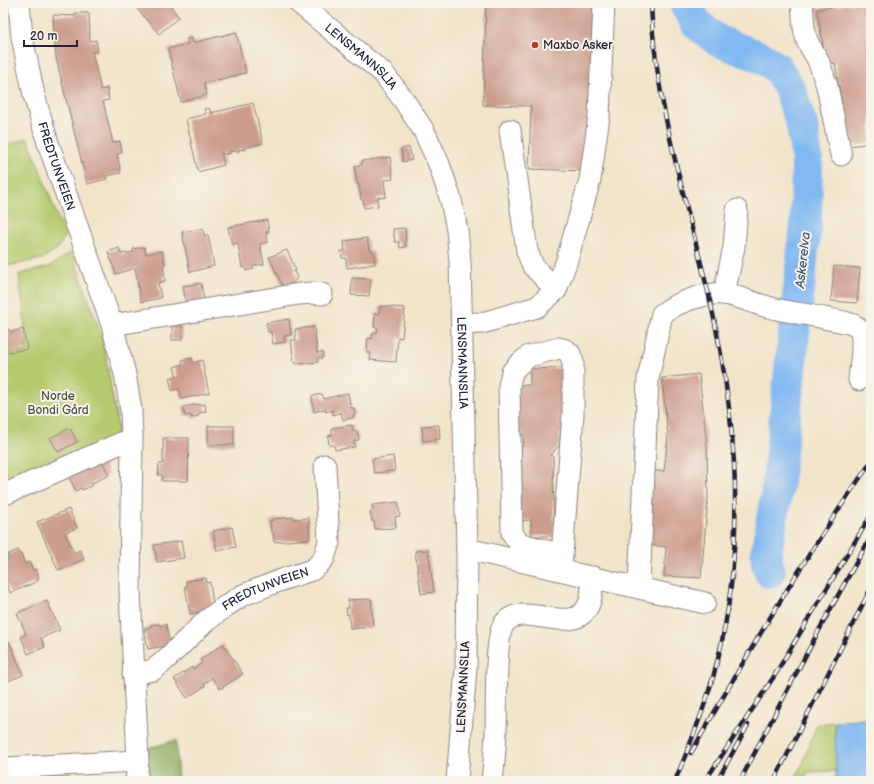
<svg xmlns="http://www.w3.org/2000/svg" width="874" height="784" font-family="'Balsamiq Sans',sans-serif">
	<rect width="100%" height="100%" fill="#f7f3e8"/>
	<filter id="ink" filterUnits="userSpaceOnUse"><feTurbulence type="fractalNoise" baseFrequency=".025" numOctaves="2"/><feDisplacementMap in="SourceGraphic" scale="8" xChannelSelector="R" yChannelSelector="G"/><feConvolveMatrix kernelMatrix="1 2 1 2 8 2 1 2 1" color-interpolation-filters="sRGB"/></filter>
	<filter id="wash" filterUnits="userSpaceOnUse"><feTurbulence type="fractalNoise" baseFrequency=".012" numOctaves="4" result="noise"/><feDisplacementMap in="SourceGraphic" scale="16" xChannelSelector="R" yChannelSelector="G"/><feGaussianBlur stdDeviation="0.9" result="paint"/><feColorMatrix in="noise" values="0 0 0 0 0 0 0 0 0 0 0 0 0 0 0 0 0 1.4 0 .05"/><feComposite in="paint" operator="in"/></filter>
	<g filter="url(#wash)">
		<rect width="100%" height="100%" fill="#f2e4c9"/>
		<g fill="#b5ca6e" stroke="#6c7654">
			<polygon points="28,138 65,237 57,249 42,259 3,267 3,146"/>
			<polygon points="70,253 73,256 103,340 118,429 115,436 60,462 52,459 42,467 3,489 3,354 27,351 26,333 19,274 49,267"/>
			<polygon points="835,722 836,771 808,772 803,781 793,781 802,765 817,724"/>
			<polygon points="70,772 70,781 3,781 3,776"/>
		</g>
		<polygon fill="#90ae61" stroke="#59684e" points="176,740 178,781 143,781 145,749"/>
		<polygon fill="#82b9f2" stroke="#526e96" points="863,719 871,731 871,781 835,781 836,771 835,722"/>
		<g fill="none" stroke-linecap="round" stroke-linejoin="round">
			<polyline stroke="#82b9f2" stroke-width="32" points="685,3 697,24 718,41 761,57 777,68 789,87 802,126 807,160 806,224 777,490 766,554 767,564 770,572"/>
		</g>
		<g id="blocks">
			<g fill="#cc9c8d">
				<polygon points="132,3 176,3 171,7 179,17 159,34"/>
				<polygon points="486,3 593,3 587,171 529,169 531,106 483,105"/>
				<polygon points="855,3 871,3 871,143 849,146 835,63 826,64 817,9"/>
				<polygon points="75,13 89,13 90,41 96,40 98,51 92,52 101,90 107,88 109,100 103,101 113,143 120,141 122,153 117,154 121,173 106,176 107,179 87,184 56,58 53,15 75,16"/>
				<polygon points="236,32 246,73 204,83 207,95 181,102 168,49 188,44 187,39 192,38 193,43"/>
				<polygon points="253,103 263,143 244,148 245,150 238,149 239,152 234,150 235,152 230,151 230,154 226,153 227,155 221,153 224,165 198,172 186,119 206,114 204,109 209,108 211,113"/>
				<polygon points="409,147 412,160 403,162 401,149"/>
				<polygon points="390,157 393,179 384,180 386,197 377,198 378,206 364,208 363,200 361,200 359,184 357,184 355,166 362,165 362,161"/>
				<polygon points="267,220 269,232 266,232 268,242 260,244 264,264 253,266 254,269 246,271 245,267 242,268 238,243 232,245 228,227"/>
				<polygon points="405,228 406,247 400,248 399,242 395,242 393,229"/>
				<polygon points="203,229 204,235 208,235 214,266 190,272 182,232"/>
				<polygon points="367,238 369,251 373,251 375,264 347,268 346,258 342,258 341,251 345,251 344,241"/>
				<polygon points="144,247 146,254 162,251 165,265 163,266 165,278 165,281 158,283 161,298 141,302 135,268 116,274 108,252 119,248 121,254 134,252 133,249"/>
				<polygon points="287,250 296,270 294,271 297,278 293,283 283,287 269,257"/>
				<polygon points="834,266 860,268 857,303 831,301"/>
				<polygon points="352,278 371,279 369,296 351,295"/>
				<polygon points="201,283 204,301 186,304 183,286"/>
				<polygon points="380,306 405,308 402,338 398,337 396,362 370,360 371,353 367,353 368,338 372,339 373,333 377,333 378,328 374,327 375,313 379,314"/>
				<polygon points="289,319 291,335 284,336 285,342 273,344 271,332 268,332 266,323"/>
				<rect x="172" y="326" width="10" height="14"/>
				<polygon points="314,327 317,353 323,352 323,358 318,358 318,362 300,364 299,363 294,363 291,340 296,340 295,329"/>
				<polygon points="9,329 10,332 23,329 27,349 3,353 3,333 5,333 5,330"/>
				<polygon points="192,358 193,363 202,360 209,393 182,399 179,389 172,390 169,378 177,376 174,367 183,364 182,360"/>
				<polygon points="563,368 564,434 560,434 560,444 551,455 553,456 554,534 553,536 532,536 531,520 518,521 518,455 521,455 521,447 524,445 523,434 518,434 517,385 530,385 530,369"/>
				<polygon points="699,374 707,445 708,498 701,578 664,576 666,547 647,545 652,471 664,471 668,436 662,378"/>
				<polygon points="348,393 351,408 354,408 355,414 353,415 353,418 343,420 341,412 333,415 332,410 326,412 325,409 314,412 312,396 322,394 324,399"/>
				<polygon points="198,404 198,405 205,404 206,411 200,413 198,414 199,416 191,418 191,415 185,416 183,407"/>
				<polygon points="352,425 353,431 357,431 359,440 354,441 355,447 335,450 334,445 329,445 328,436 332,435 332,428"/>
				<polygon points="439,425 440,439 423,441 422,426"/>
				<rect x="208" y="426" width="26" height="19"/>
				<polygon points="70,428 77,442 58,452 50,438"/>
				<polygon points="163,438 189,438 188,481 162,481 162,475 158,475 159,464 163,464"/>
				<polygon points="393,456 395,471 374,473 372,459"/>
				<polygon points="102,461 109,475 92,483 93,485 82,490 81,488 76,491 69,477"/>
				<polygon points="398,502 400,516 395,517 396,527 394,528 375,529 374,521 372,521 370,511 373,510 372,505"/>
				<polygon points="69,509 77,528 65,533 74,553 80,550 84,559 58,570 37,522"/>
				<polygon points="294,517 294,519 309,518 310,539 274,542 273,532 271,532 270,521 273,520 273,519"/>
				<polygon points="232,527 236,547 217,551 213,531"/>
				<polygon points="181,541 184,558 157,562 154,545"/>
				<polygon points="18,550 20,555 21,554 25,564 29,562 33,570 35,569 39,578 37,579 38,581 10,593 7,585 3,587 3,562 9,559 7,555"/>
				<polygon points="428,550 434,592 421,594 415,551"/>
				<polygon points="206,578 207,583 210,582 214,610 190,614 185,586 187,586 186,581"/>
				<polygon points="371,599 373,627 350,629 349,614 347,615 346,608 349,608 348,600"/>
				<polygon points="47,601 60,630 41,638 45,647 28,654 21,637 26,634 17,613"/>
				<polygon points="159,624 160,626 166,624 170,645 148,649 144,629 151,627 150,625"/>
				<polygon points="9,641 23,675 3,683 3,643"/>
				<polygon points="223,644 243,674 220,689 212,678 204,684 205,686 187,698 174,679 192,667 193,669 202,663 200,660"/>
			</g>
		</g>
	</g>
	<g filter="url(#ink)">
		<use href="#blocks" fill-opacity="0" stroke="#8a8382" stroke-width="1"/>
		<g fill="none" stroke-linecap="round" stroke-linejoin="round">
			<g stroke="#8a8382" stroke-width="23">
				<g id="minor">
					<path id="s1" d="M19,3L22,37L34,95L48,143L112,325L125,374L131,410L132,438L130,591L138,761L136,781"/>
					<path id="s2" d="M299,3L383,73L403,99L424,131L439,164L451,200L457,230L460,261L467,549L466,669L457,781"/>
					<polyline points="802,3 804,28 807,41 818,60 827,86 841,155"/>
					<polyline points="510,130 527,251 533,266 556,290"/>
					<polyline points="724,294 734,247 737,210"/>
					<polyline points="462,324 482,323 537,307 556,290 566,263 590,180 599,116 604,3"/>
					<polyline points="112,325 299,294 312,293 322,294"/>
					<polyline points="3,495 132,438"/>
					<polyline points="467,549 705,603"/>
					<polyline points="560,570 562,555 573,415 573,362 570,354 566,350 559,348 529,356 518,365 512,372 509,386 512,533 519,543 562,555"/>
					<path d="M639,587L648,379L662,314C675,303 706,292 724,294C736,295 755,304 768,307C786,312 806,314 824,318C832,320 851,322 857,327C866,335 860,369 859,380"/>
					<path id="s3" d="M133,674L153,670L162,663L206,621L226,606L243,595L284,579L312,570L318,565L324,558L329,542L325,465"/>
					<polyline points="3,768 138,761"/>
					<path d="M492,781C494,765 495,749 496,732C497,711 494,638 504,624C522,598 574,640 589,604C592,597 592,586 593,577"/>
				</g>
			</g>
			<use href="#minor" stroke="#fff" stroke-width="21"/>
			<g stroke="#22223b" stroke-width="4.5">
				<g id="rail">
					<path d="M651,3C655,104 686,199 709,296C735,408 746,528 722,641C712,690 694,735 675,781"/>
					<path d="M691,753C748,653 805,556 871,462"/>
					<polyline points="705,781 773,678 871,515"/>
					<polyline points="717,781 748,725"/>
					<path d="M740,781C783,699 824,617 871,537"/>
					<polyline points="774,781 871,588"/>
				</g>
			</g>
			<use href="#rail" stroke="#f7f3e8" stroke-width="3" stroke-dasharray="9" stroke-linecap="butt"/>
		</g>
	</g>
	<circle fill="#c8321e" stroke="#f7f3e8" stroke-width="1.5" cx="535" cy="45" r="4"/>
	<g text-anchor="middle" stroke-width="4" stroke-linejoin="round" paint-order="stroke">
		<g font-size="12" fill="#22223b" stroke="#f7f3e8" text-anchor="start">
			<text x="543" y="49">Maxbo Asker</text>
		</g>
		<g font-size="12" fill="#22223b" stroke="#f7f3e8">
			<text dy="4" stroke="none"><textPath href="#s2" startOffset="82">LENSMANNSLIA</textPath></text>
			<text dy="4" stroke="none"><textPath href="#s1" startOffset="168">FREDTUNVEIEN</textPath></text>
			<text dy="4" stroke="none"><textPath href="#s2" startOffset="418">LENSMANNSLIA</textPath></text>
			<text dy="4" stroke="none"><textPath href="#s3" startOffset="161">FREDTUNVEIEN</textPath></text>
			<text transform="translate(463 687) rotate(-87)" y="4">LENSMANNSLIA</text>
		</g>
		<g font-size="12" fill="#4e544a" stroke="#f7f3e8">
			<text x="58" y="400">Norde<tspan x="58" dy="14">Bondi Gård</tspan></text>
		</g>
		<g font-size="13" font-style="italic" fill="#44577b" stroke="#f7f3e8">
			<text transform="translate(802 260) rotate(-84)" y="5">Askerelva</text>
		</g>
	</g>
	<rect width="874" height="784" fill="none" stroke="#f7f3e8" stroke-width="16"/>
	<path d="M24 40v6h53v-6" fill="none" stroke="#22223b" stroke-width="2"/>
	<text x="30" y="40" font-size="12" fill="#22223b" stroke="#f7f3e8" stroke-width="3" paint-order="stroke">20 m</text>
</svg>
